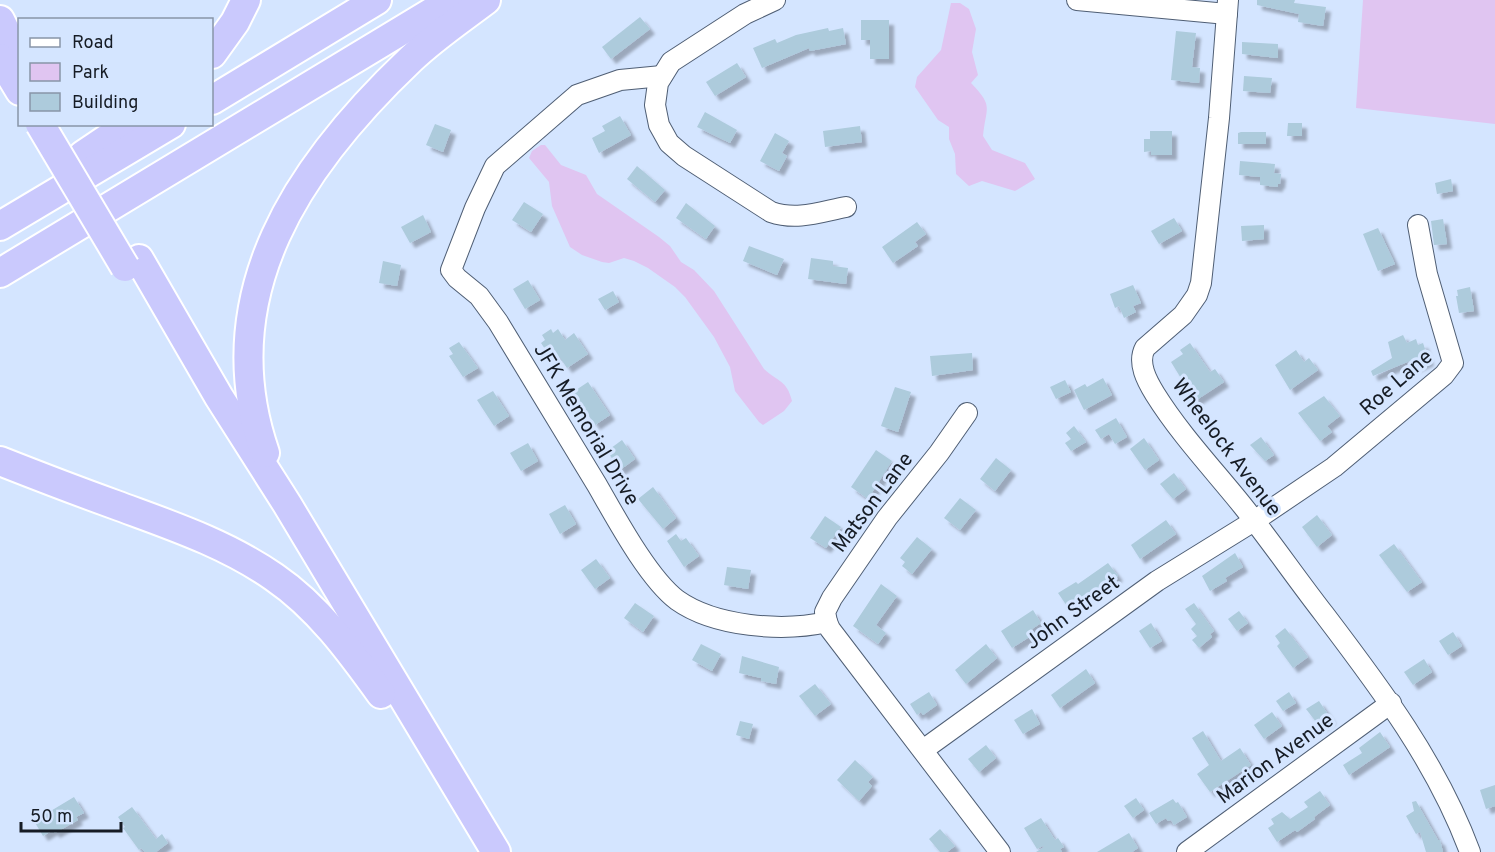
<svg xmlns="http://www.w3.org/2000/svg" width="1495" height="852" font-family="Overpass,sans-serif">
	<defs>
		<filter id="shadow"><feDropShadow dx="5" dy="5" stdDeviation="1.5" flood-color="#0004"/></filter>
	</defs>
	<rect width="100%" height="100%" fill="#d4e5ff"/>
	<g fill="#e0c5f1">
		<polygon points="1363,0 1495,0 1495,124 1356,108"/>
		<path d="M951,3H960L969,9L976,29L972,52L978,75L971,83C994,107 986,106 983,136L992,150L1025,163L1035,179L1015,191L982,181L969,186L956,174L955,154L949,139V127L938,120L915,87L917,77L941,50Z"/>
		<path d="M541,145H545L561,165L586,175L597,194L659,237L670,246L681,262L694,270L714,291L764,369C778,382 787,380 792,401L784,411L763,425L759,422L735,391L730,367L714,337L685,297L675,287L648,268L634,261L624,258L609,263L602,262L582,255L570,247L552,206L549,182L529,158L532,151Z"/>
	</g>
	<g fill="#adcbdc" filter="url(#shadow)">
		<polygon points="1257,0 1295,0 1294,3 1326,7 1323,26 1298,22 1299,14 1257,5"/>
		<polygon points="640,17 650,29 611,59 602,47"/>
		<polygon points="861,20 889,20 889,59 870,59 870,40 861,40"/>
		<polygon points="828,28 829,31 843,28 846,44 810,51 809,48 762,68 753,48 775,39 777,43 796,35"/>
		<polygon points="1176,31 1196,33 1192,67 1200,68 1199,83 1171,80"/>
		<polygon points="1242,42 1278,44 1278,58 1242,54"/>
		<polygon points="737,63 746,77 715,96 706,82"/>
		<polygon points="1244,76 1272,78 1270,93 1243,91"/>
		<polygon points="705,112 737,130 730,143 697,127"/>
		<polygon points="620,116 631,135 599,153 592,138 605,131 602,126"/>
		<polygon points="1288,123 1302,123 1302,136 1287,136"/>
		<polygon points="435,124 451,130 443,152 426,145"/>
		<polygon points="860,126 862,142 825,147 823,131"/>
		<polygon points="1150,131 1172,131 1172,155 1151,155 1151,151 1144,152 1144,139 1150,139"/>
		<polygon points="1241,132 1266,132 1266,144 1238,144 1238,133"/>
		<polygon points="775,133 789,141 782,153 787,156 779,171 760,161"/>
		<polygon points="1240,161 1275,164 1274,173 1281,174 1280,184 1278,184 1278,187 1260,185 1260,177 1239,175"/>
		<polygon points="637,166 665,190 655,202 627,179"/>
		<polygon points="1451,179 1453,191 1437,194 1435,183"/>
		<polygon points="524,202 543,214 531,232 512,220"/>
		<polygon points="686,203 715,226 706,239 676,218"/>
		<polygon points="423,215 431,232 410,243 401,227"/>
		<polygon points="1174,218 1182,231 1159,244 1151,231"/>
		<polygon points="1443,219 1447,244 1434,245 1431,221"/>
		<polygon points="917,222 926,234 915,242 918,246 893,263 882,247"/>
		<polygon points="1264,225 1264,239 1242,241 1241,226"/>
		<polygon points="1378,228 1395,264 1378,271 1363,234"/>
		<polygon points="749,246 784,259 777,275 743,261"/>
		<polygon points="811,258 833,261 833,266 848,268 846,284 808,279"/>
		<polygon points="383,261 401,265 397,286 379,283"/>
		<polygon points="528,280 540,300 525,309 513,289"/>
		<polygon points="1133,285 1141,303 1133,306 1136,312 1124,318 1119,306 1115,308 1110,294"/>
		<polygon points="1470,287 1474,311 1459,313 1456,296 1458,296 1457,290"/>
		<polygon points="613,291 619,302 605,310 598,299"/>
		<polygon points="551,329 553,333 558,329 565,340 574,333 588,354 567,368 559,356 553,361 541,343 545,340 542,335"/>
		<polygon points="1403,335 1407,343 1416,339 1418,345 1423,343 1429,361 1413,368 1410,361 1373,376 1371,371 1392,358 1388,342"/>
		<polygon points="459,342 478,368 463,377 449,356 453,354 449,348"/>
		<polygon points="1190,343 1210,372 1215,369 1224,382 1195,401 1171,362 1183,354 1180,350"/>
		<polygon points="1296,350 1304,362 1309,358 1318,370 1290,390 1275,365"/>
		<polygon points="972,353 973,370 932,376 930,356"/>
		<polygon points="1103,378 1112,395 1084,410 1074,390 1085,384 1087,387"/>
		<polygon points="1065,380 1071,392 1056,399 1050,387"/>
		<polygon points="588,382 610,415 595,425 573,392"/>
		<polygon points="895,387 911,392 898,432 881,426"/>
		<polygon points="493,391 509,416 494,426 477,400"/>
		<polygon points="1324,396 1340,416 1327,426 1332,432 1320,441 1298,413"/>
		<polygon points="1116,418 1127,437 1115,444 1109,434 1101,439 1095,430"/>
		<polygon points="1074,426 1086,442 1071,451 1065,443 1071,439 1066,433"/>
		<polygon points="1261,437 1274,455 1265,461 1250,445"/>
		<polygon points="1144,438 1159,460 1145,470 1130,449"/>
		<polygon points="622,440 635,459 620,470 607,451"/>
		<polygon points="528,443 538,461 521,471 510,453"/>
		<polygon points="876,450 892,461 868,499 851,487"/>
		<polygon points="996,458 1011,470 995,491 980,479"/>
		<polygon points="1174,473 1186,489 1173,499 1160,484"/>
		<polygon points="653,487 676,518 663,529 638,499"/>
		<polygon points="960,498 976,510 960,530 944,518"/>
		<polygon points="565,505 576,524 560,534 549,514"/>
		<polygon points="1317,515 1332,535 1317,547 1302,527"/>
		<polygon points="825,516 841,527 826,548 810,538"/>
		<polygon points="1166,520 1176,534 1140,559 1131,545"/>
		<polygon points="676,534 681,541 686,538 699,556 684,567 667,541"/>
		<polygon points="917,537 932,549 912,574 902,566 905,562 900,558"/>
		<polygon points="1394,544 1422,582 1407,592 1379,555"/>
		<polygon points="1235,553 1243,567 1225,578 1227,581 1210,591 1202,576"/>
		<polygon points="596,559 610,578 595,589 581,570"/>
		<polygon points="1108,563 1118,576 1069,609 1058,593 1076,582 1078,584"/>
		<polygon points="727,567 751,570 748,589 724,585"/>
		<polygon points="881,584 897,596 876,625 886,633 878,644 853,626"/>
		<polygon points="635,603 654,616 643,632 624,618"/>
		<polygon points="1194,603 1214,631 1210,634 1212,637 1199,648 1192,640 1197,636 1191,629 1196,624 1185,609"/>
		<polygon points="1033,610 1041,623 1032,629 1034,634 1012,648 1001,631"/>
		<polygon points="1239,611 1248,623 1237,631 1228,619"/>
		<polygon points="1151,623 1162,641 1150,648 1139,631"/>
		<polygon points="1285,628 1308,657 1293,668 1277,646 1280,643 1275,636"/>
		<polygon points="1453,632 1462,646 1448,655 1439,641"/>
		<polygon points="701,644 721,654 712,671 692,660"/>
		<polygon points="986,644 997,658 966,684 955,670"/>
		<polygon points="742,656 779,667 776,684 761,681 761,678 739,673"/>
		<polygon points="1424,659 1432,672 1413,685 1404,672"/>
		<polygon points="1086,669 1095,683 1060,708 1051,695"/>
		<polygon points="815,684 831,704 815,716 799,696"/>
		<polygon points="929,692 937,705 923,715 921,712 917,715 910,704"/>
		<polygon points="1289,692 1296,703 1283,711 1276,701"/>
		<polygon points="1319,701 1331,719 1320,727 1306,709"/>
		<polygon points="1032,709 1040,724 1023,734 1014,720"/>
		<polygon points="1272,712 1282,726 1264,739 1254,725"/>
		<polygon points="740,721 753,724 749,739 736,735"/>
		<polygon points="1203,731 1221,761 1240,748 1251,765 1210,792 1197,774 1209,765 1192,738"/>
		<polygon points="1380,732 1390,747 1349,775 1343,765 1362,753 1359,748"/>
		<polygon points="986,745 996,758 979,772 968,759"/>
		<polygon points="855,760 873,777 868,782 872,786 859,801 837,780"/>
		<polygon points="1495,785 1495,806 1486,809 1480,790"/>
		<polygon points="1320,791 1330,805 1314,817 1315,819 1297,832 1295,830 1277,842 1268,828 1274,824 1271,819 1282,812 1290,819 1308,807 1304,802"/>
		<polygon points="74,797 84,813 76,817 78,820 55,833 53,830 43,836 34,821"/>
		<polygon points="1136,798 1144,810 1133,818 1124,806"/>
		<polygon points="1173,799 1176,803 1178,802 1187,817 1174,825 1171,820 1168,821 1166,818 1156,824 1149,813"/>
		<polygon points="1416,801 1438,840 1440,840 1443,852 1426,852 1420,832 1416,834 1406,816 1414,811 1412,802"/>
		<polygon points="132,807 156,839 162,834 168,843 156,852 145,852 141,848 139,850 123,828 125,827 118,817"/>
		<polygon points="1041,818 1055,840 1058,838 1064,847 1060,849 1062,852 1036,852 1044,847 1043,846 1037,849 1024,828"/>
		<polygon points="940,829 955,846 947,852 940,852 929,839"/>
		<polygon points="1129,833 1138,848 1132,852 1097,852"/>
	</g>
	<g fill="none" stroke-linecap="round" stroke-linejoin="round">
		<g stroke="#4f5e74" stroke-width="22">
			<g id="minor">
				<path d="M775,0L745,14L671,62L658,83L655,105L659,125L669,143L684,156L771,212C797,221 820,212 846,207"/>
				<polyline points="1077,0 1227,14"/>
				<path d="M1228,0L1219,118L1201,283L1197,295L1183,315L1145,348C1137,363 1147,381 1155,394C1180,434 1213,469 1242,505C1270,540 1296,578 1324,614C1381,689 1437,763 1470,852"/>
				<path d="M662,76L620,80L577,95L495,166L475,208L451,270L457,278L479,296L498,322C531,376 564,430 597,485C616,518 648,578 677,600C715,627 783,632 827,622L830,629L1000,852"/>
				<polyline points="827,622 825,612 832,598 887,518 939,453 967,413"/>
				<polyline points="923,750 1157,581 1254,521 1334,467 1444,375 1453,363 1427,274 1418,225"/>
				<polyline points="1187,852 1391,703"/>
			</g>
		</g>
		<g stroke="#fff" stroke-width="32">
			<g id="highway">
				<polyline points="0,20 20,60"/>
				<polyline points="212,54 235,22 246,0"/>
				<polyline points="0,58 20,91"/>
				<polyline points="212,100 377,0"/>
				<polyline points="83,155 129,124"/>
				<polyline points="0,226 171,124"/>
				<polyline points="139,259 219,397 287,504 496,852"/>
				<polyline points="0,273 452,0"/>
				<path d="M265,453C210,294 300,164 411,59C434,37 461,19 486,0"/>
				<path d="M0,461C38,476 77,491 116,505C170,525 225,543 274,577C318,607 350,651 381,694"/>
			</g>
		</g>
		<use href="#minor" stroke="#fff" stroke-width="20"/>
		<use href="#highway" stroke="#cac9fd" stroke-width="28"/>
		<g stroke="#fff" stroke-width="32" stroke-linecap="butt">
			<polyline id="highway-bridge" points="40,124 125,267"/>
		</g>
		<use href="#highway-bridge" stroke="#cac9fd" stroke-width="28"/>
	</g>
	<g text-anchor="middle" stroke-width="6" stroke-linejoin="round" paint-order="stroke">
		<g font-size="21" fill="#161c25" stroke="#d4e5ff">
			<text transform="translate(1396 382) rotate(-41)" y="7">Roe Lane</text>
			<text transform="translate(587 424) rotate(59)" y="7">JFK Memorial Drive</text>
			<text transform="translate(1227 447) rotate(53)" y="7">Wheelock Avenue</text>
			<text transform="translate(872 502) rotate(-53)" y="7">Matson Lane</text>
			<text transform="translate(1072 612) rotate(-36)" y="7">John Street</text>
			<text transform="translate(1275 758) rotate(-36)" y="7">Marion Avenue</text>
		</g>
	</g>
	<rect x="18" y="18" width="195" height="108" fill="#d4e5ff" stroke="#8895a8" stroke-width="1.5"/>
	<rect x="30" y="38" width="30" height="9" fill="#ffffff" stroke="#8895a8" stroke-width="1.5"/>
	<text x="72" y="48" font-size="18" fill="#161c25">Road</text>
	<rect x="30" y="63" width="30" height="18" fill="#e0c5f1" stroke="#8895a8" stroke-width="1.5"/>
	<text x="72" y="78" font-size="18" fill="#161c25">Park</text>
	<rect x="30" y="93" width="30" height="18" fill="#adcbdc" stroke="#8895a8" stroke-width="1.5"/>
	<text x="72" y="108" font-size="18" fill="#161c25">Building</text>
	<path d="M21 822v9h100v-9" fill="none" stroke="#161c25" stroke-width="3"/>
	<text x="30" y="822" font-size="18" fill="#161c25" stroke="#d4e5ff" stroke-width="4.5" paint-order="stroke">50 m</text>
</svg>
